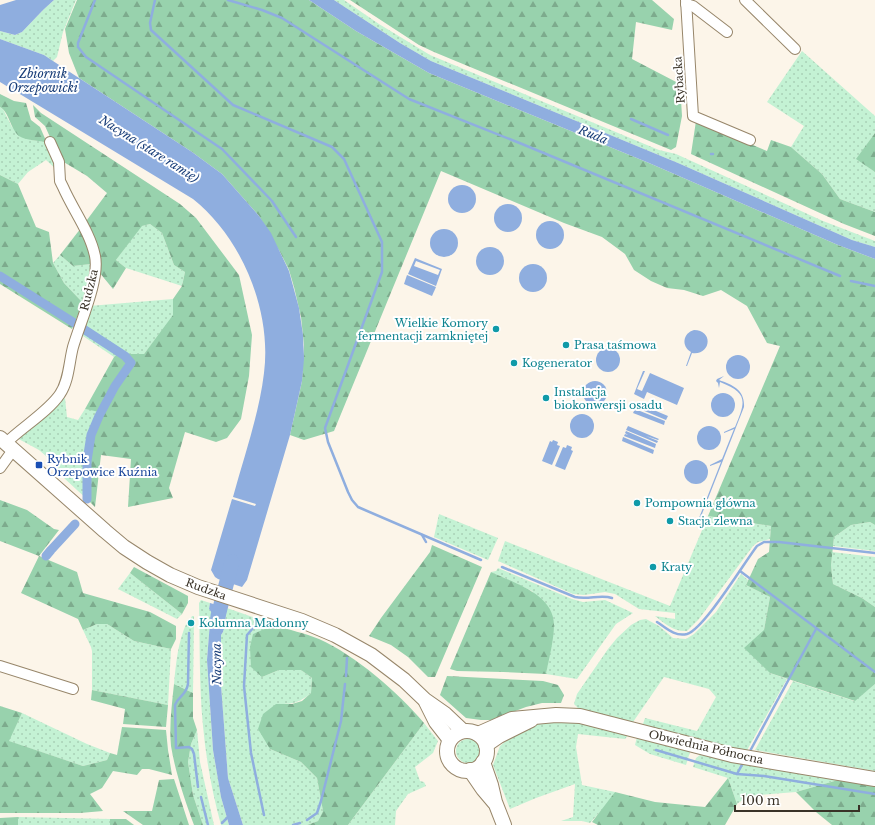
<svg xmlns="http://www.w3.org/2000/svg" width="875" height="825" font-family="'Libre Baskerville',serif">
	<defs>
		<pattern id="grass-dots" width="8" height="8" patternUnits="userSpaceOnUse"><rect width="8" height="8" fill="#c4f2d4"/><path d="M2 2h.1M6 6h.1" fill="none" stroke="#a9d0b6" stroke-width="1.8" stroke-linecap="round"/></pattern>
		<pattern id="forest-firs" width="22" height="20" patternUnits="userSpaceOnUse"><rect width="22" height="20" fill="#98d2ad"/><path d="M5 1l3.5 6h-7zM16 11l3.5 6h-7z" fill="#7dab8d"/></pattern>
	</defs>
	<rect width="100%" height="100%" fill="#fcf5e9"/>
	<g fill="url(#grass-dots)">
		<polygon points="54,0 76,0 63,32 57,57 53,61 44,55 0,39 0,31 15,35 22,32 43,10"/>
		<polygon points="334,0 344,0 379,24 430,55 659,150 676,154 823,221 875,241 875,247 852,240 678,163 431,61 400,43"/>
		<polygon points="802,51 875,116 875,133 857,159 875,172 875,212 840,199 822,174 791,147 804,126 767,102"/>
		<polygon points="0,107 3,109 12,127 31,140 40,141 47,143 57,170 46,160 28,172 18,184 0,175"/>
		<polygon points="150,224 162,233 174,265 185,272 182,286 126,268 116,260 141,226"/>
		<polygon points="60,255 73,266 91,264 83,303 64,283 53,263"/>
		<polygon points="173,299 174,315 144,354 117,354 114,357 80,334 89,306"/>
		<polygon points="65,398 67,417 78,420 85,409 104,412 93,436 91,456 90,502 64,478 54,463 39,450 15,437 51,407"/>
		<polygon points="439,514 498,538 488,560 434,537"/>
		<path d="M708,516L771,526L770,539L758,542L753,546L699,619L687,631C674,632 665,624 655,616L675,619V613L639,609L615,594L605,592L584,595L573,594L498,561L505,541L670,606Z"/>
		<polygon points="870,522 875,525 875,551 833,546 834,537 851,525"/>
		<polygon points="832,552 875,557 875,607 862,598 833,584 831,565"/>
		<polygon points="498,568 572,599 583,602 605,600 633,613 616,624 577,679 546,674 554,624 532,591 491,572 496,571"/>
		<polygon points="130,573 182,614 177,619 118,589"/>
		<polygon points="741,574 748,580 746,585 770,597 764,630 770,673 787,679 746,752 697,741 643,724 645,718 697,731 716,697 709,689 664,677 633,722 580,710 574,704 577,694 608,649 617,638 631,625 640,620 646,619 659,626 673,638 686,639 694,634 716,612"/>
		<path d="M201,600L210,603L209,609L212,613L210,622L207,660L213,750L221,797L229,825H221C212,792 206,759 203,726C199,685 200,644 199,603Z"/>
		<path d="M227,608L267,622L274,625L264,629L262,677L279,670H301L312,678L311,693C298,704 292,704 276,704L270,749L301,762L317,778L323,811L318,821L307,825H243L228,778L221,685V635L223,632Z"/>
		<path d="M192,616H194L193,693L174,684C176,663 178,641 187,622H189Z"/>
		<polygon points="97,624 107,624 134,641 171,649 168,705 92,690 92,651 91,647 83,630"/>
		<polygon points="793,681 854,701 875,684 875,771 755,750"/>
		<polygon points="22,713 87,744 110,753 107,760 83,766 8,741"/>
		<polygon points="555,721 581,722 629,734 625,739 578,734 576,747 582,785 615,792 608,803 590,823 582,821 561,821 573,817 575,784 536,798 510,809 493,765 500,746 507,740 506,736 538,724"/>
		<polygon points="424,723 438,741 433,753 415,767 420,781 424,782 426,786 408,794 396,811 395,825 348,825"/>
		<polygon points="197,730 200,762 214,825 203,825 193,795 188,762 191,744"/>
		<polygon points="637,737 686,749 690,752 686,765 650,754 635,745"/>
		<circle cx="468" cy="751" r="12"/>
		<polygon points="700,755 838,780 796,792 748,796 737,804 728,778 693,767 696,758"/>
		<polygon points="18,817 110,819 110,825 18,825"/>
	</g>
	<g fill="url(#forest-firs)">
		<polygon points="77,0 309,0 356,31 429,73 649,163 838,245 875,259 875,525 870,522 851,525 834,537 831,565 833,584 862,598 875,607 875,684 855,701 770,673 744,648 764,630 770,597 746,585 758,559 769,552 771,526 708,516 780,346 767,343 747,306 721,290 703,296 684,290 667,288 651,281 634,270 625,254 602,237 564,223 441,171 334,431 304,440 290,435 302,381 304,345 301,317 294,287 289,270 280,252 259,216 222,174 192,152 79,78 69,53 65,29"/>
		<polygon points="350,0 652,0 674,19 672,30 636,22 632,59 680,84 682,116 676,147 671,150 434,52 419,45"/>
		<path d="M0,94L14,101L26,103L31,120L40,127L47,143C39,140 26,141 19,136C10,128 9,112 0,107Z"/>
		<polygon points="33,105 41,113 180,204 196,218 239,275 252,335 249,376 241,419 227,438 216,442 185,432 169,488 173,498 128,507 131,459 101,455 95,507 90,502 91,456 93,436 104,413 85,409 114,357 117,354 144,354 173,315 173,299 182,286 185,272 174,265 162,233 150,224 142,226 116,260 126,268 113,289 99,272 84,224 107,193 87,176 62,161 54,146 45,126 35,117"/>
		<polygon points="696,121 767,151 771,140 791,147 822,174 840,199 875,212 875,236 844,224 691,154"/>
		<polygon points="875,133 875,172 856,159"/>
		<polygon points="0,175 18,184 36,227 49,232 53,263 64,283 83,303 72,329 0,284"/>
		<polygon points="81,228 89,245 91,264 73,266 60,255"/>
		<polygon points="0,500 27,510 54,529 59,530 39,556 77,572 83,593 150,612 176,626 176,639 171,649 134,641 107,624 97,624 83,630 78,619 21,593 39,556 0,541"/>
		<polygon points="432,545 482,567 435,677 428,677 408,657 391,645 369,636 381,618 430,552"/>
		<polygon points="134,567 188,596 188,603 182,614 130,573"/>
		<path d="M491,572C514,583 554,594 554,625C554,639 549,659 546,674L503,672L457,671L450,669Z"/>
		<path d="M274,625C289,630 305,633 319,639C355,655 399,693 424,723L348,825H307L318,821L323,811L317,778L301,762L270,749L258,729L263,714L276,704H292L302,701L311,693L312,678L301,670H279L262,677L251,667L250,647L253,634Z"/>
		<polygon points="447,676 543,681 558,685 564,695 561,703 542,703 526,707 491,720 481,720 466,718 440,695"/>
		<path d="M174,684L193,693V718L197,730L191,744L188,762L193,795L203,825H194C185,801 175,771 171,746C169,725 172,704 174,684Z"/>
		<polygon points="92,690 168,705 166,727 123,724 125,709 91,700"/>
		<polygon points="0,706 22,713 9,741 83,766 107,760 110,753 117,755 122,727 166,730 168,750 172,775 149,769 142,769 137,775 113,771 102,788 90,794 103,811 80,813 0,813"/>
		<polygon points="728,778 737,804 725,825 598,825 592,822 615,792 655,802 705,807"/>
		<polygon points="174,779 189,825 143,825 123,811 152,811 159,780"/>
		<polygon points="838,780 875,785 875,825 832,825 816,812 796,792"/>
		<polygon points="18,817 18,825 0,825 0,818"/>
		<polygon points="110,819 126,819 134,825 110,825"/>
	</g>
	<g fill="#8faedf" fill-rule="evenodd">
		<polygon points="16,0 54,0 43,10 22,32 15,35 0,31 0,5"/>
		<polygon points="309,0 334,0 400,43 431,61 678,163 852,240 875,247 875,259 838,245 649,163 429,73 356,31"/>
		<path d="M0,39L44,55L53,61L192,152L222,174L259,216L271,233L289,271L299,308L303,335L304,359L302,381L290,435L247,580L242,587L218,579L215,577L211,570L232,499L255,506L256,504L233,497C244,456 259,415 264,373C272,311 242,238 193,199L0,82Z"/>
		<circle cx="462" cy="199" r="14"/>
		<circle cx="508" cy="218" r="14"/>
		<circle cx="550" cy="235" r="14"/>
		<circle cx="444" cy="243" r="14"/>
		<circle cx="490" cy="261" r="14"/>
		<path d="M415,258L442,269L436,286L408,274ZM416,261L440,270L438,275L414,266Z"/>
		<circle cx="533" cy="278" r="14"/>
		<polygon points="407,275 436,287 432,296 404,284"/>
		<path d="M694,330C714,330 711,356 692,353L687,366H686L691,352C681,346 683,333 694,330Z"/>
		<circle cx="608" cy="360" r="12"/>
		<circle cx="738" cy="367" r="12"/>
		<polygon points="643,371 645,371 637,389 642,391 650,373 684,388 677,405 647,392 644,399 634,394"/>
		<path d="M724,376L719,380C733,385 745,390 744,407L700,519L699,518L721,462L710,466V465L722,459L734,429L724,433V432L735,427C746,401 748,393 720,382L719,388L718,383L716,381L717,379Z"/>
		<circle cx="595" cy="393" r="12"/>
		<circle cx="723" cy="405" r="12"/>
		<polygon points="637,403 668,416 666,420 635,407 636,405 648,410 636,405"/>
		<polygon points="635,409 665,421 664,425 633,413"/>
		<circle cx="582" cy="426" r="12"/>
		<polygon points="628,426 659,439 658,440 646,436 658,441 657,443 626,430"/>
		<circle cx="709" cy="438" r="12"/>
		<polygon points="626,431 656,444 655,448 624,436 625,434 628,435 625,433"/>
		<polygon points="623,437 654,450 653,454 622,441"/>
		<polygon points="553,440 558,442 557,445 560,446 552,465 542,461 550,441 552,442"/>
		<polygon points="567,445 572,447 571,450 573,451 565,470 555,466 563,447 566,448"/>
		<circle cx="696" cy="472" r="12"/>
		<polygon points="210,603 227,608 223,632 221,635 221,685 228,778 243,825 229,825 221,797 213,750 207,660 210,622 212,613 209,609"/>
	</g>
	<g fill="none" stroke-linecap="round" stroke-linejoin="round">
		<g stroke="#8faedf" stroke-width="2.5">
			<polyline points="95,0 78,43 78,47 86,57 222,149 272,201 296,237"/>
			<polyline points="155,0 150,23 151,30 233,105 332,147 344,159 382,242 382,272 325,428 328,442 348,492 352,500 358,507 481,560"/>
			<polyline points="228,0 262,10 282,18 409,99 522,144 840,276"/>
			<polyline points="631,119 668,135"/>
			<polyline points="711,154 713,154"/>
			<polyline points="851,281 875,286"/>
			<polyline points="422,535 426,542"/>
			<path d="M502,567L575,597C588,600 601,594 612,598"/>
			<polyline points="740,571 875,672"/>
			<path d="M657,622C666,628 675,637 687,634C704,629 744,563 757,546L764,542H779L875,553"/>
			<path d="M189,633L188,684C186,696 178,696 175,705L176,748L189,747L192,749L194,754L198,787"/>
			<polyline points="346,676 347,658"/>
			<polyline points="656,750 737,774 764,776 875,794"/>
			<polyline points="749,753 816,629"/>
			<polyline points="737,774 744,761"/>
			<polyline points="201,797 208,825"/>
			<polyline points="264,815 251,753 244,686 247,635 254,627 267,622"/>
			<polyline points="307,820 317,813 321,801 341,721 345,684"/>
			<polyline points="222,823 228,817"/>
			<polyline points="293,825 300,823"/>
		</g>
		<g stroke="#8faedf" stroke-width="9">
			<polyline points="0,276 76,324"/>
			<polyline points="85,330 125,356 131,363 115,386 99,416 91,435 87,461 87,499"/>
			<polyline points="46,556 51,550 75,524"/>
		</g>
		<polyline stroke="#8faedf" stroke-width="15" points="217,626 218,616 232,562"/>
		<g stroke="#97866a" stroke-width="12">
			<g id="minor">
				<polyline points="686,0 693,116 750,140"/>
				<polyline points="745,0 795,49"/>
				<polyline points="686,4 693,6 727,32"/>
				<path d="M6,443C21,428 49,411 60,394C69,381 69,362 73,347C80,323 100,279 95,256C90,232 73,210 63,187L60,181L59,162L50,142"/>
				<polyline points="0,468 13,450"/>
				<polyline points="0,666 73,689"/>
			</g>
		</g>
		<g stroke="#97866a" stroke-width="16">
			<g id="secondary">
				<polyline points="0,438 105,531 124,547 147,562 170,575 198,587 302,621 335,635 371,655 404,680 425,700 445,714 463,731"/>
				<polyline points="426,702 436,722 450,740"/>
				<circle cx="467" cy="751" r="20"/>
				<polyline points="478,734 512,719 556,715 580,716 732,755 875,779"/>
				<polyline points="486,745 499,736 531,720"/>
				<polyline points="483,762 491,785 495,802 504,825"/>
				<polyline points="470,770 483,789 494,802"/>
			</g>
		</g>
		<use href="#minor" stroke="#fff" stroke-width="10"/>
		<use href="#secondary" stroke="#fff" stroke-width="14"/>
	</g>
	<g fill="#0f9aa8" stroke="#fff" stroke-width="1.5">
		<circle cx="496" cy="329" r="4"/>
		<circle cx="566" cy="345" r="4"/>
		<circle cx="514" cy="363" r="4"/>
		<circle cx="546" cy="398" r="4"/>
		<circle cx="637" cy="503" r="4"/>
		<circle cx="670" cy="521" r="4"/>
		<circle cx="653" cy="567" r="4"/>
		<circle cx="191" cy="623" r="4"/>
	</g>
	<rect fill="#1a4fb4" stroke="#fff" stroke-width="1.5" x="35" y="461" width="8" height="8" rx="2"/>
	<g text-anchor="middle" stroke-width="4" stroke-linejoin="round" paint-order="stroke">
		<g font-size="11" fill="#393227" stroke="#fff">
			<text transform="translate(679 80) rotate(-94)" y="4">Rybacka</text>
			<text transform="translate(89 290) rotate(-76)" y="4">Rudzka</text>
			<text transform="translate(206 589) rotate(20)" y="4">Rudzka</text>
			<text transform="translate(706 747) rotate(13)" y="4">Obwiednia Północna</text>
		</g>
		<g font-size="11" fill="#0d838f" stroke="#fff" text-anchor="start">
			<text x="488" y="327" text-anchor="end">Wielkie Komory<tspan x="488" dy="13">fermentacji zamkniętej</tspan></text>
			<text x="574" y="349">Prasa taśmowa</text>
			<text x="522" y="367">Kogenerator</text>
			<text x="554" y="396">Instalacja<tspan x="554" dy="13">biokonwersji osadu</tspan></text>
			<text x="645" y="507">Pompownia główna</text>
			<text x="678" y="525">Stacja zlewna</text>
			<text x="661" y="571">Kraty</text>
			<text x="199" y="627">Kolumna Madonny</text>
		</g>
		<g font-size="11" fill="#164399" stroke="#fff" text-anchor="start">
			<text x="47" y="463">Rybnik<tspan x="47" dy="13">Orzepowice Kuźnia</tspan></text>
		</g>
		<g font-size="12" font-style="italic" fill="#183d78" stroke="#fff">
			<text x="43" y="78">Zbiornik<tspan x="43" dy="14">Orzepowicki</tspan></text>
			<text transform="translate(593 135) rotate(22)" y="4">Ruda</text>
			<text transform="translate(149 149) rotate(32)" y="4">Nacyna (stare ramię)</text>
			<text transform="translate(217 664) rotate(-91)" y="4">Nacyna</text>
		</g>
	</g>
	<path d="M735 805v6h124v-6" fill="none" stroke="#393227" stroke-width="2"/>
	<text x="741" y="805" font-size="12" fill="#393227" stroke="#ffffff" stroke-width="3" paint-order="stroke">100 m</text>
</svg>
